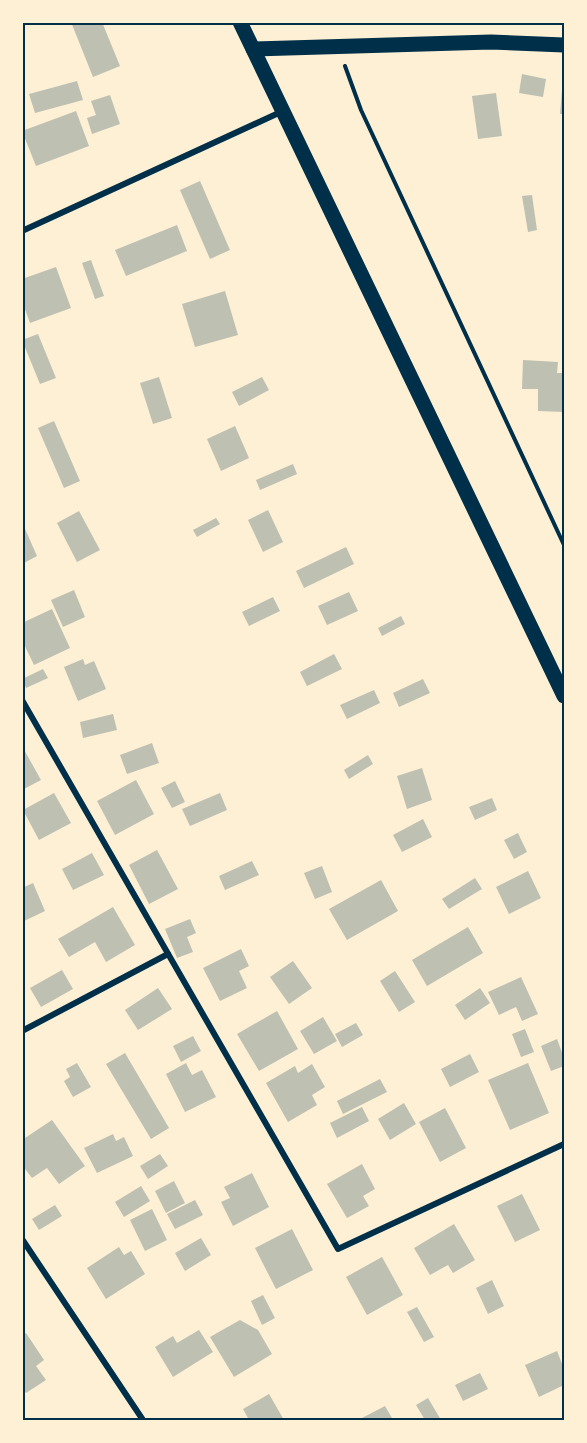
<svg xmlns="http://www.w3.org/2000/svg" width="587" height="1443" font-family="'IBM Plex Sans',sans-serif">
	<rect width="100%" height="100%" fill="#fdf0d5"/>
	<g fill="#bec0b2">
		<polygon points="71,22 102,22 120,66 93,77"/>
		<polygon points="522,74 546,79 543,97 519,93"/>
		<polygon points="77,81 83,100 35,113 29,94"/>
		<polygon points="562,90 564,91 564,114 560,114"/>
		<polygon points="496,93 502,136 478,139 472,96"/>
		<polygon points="110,95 120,124 92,134 87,118 96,115 91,101"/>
		<polygon points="76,111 89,146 36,166 22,131"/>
		<polygon points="200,181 230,250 210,259 180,190"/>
		<polygon points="532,195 537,230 528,232 522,196"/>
		<polygon points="177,225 187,251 126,276 115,250"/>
		<polygon points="91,260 104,296 95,299 82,263"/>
		<polygon points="56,267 71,308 30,323 22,301 22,279"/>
		<polygon points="225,291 238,335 195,347 182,304"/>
		<polygon points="38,334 56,378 40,384 22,340"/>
		<polygon points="523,360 558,362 557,373 564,373 564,412 538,411 538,389 522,389"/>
		<polygon points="159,377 172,418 153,424 140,383"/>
		<polygon points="262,377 269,390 239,406 232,392"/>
		<polygon points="54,421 80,481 64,488 38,428"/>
		<polygon points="235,426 249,458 221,471 207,439"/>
		<polygon points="293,464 297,474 260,490 256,480"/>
		<polygon points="268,510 283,542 263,552 248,520"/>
		<polygon points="79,511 100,550 77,562 57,523"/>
		<polygon points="216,518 220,524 197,537 193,530"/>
		<polygon points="22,522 37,556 24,563 22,559"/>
		<polygon points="346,547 354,564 304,588 296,571"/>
		<polygon points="74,590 85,617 63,627 51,600"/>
		<polygon points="349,592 358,611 327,625 318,606"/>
		<polygon points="273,597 280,611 249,626 242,612"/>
		<polygon points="52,609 70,648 34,665 22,640 22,623"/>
		<polygon points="401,616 405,624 382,636 378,628"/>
		<polygon points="334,654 342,669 307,686 300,672"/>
		<polygon points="83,659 85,665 94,661 106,689 78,701 64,667"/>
		<polygon points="43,669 48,678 26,688 22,679"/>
		<polygon points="423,679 430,693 399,707 393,693"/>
		<polygon points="374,690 380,703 347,719 340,705"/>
		<polygon points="113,714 117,730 83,738 80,722"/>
		<polygon points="152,743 159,763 127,774 120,755"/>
		<polygon points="22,746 41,780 22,790"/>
		<polygon points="368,755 373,764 349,779 344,770"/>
		<polygon points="422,768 432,800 407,809 397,776"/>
		<polygon points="136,780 154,814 115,835 97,801"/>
		<polygon points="175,781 185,802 172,808 161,788"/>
		<polygon points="54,793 71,823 39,840 23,810"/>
		<polygon points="220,793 227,810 190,826 182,809"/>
		<polygon points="492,798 497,810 475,820 469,807"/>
		<polygon points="423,819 432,837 402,852 393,835"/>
		<polygon points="518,833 527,852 514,859 504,840"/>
		<polygon points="157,850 178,889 149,904 129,865"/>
		<polygon points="92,853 104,875 73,890 62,869"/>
		<polygon points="252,861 259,875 225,890 219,876"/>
		<polygon points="322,866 332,892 315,899 304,873"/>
		<polygon points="528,871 541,898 509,914 496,887"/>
		<polygon points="475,878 482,889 449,909 442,899"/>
		<polygon points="381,880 398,911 347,940 329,909"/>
		<polygon points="33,883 45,911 22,922 22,888"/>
		<polygon points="113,907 135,945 106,962 95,942 69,957 58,939"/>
		<polygon points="190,919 196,933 187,937 193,952 177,958 165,929"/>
		<polygon points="468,927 483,953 427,986 412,960"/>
		<polygon points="241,949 249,966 239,971 247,988 220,1001 203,968"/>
		<polygon points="293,961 312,988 289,1004 270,977"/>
		<polygon points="62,970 73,989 41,1007 30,988"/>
		<polygon points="395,971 415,1002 399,1012 380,981"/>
		<polygon points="521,977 538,1014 522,1021 516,1007 499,1015 488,992"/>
		<polygon points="158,988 172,1009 138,1030 125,1010"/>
		<polygon points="480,988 490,1003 465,1020 455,1005"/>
		<polygon points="277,1011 298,1049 259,1071 237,1034"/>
		<polygon points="323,1017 337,1041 314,1054 300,1031"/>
		<polygon points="356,1023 363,1035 342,1047 335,1034"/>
		<polygon points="525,1029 534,1052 521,1057 512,1034"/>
		<polygon points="193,1036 201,1051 181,1062 173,1046"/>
		<polygon points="557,1039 564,1058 564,1066 551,1071 541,1046"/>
		<polygon points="125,1053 169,1128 151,1139 106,1064"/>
		<polygon points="470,1054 479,1072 450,1087 441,1069"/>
		<polygon points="77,1063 91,1087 73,1097 64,1081 70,1077 66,1069"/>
		<polygon points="186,1063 192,1075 202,1070 216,1097 185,1112 166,1074"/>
		<polygon points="528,1063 549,1113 510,1130 488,1080"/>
		<polygon points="312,1064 325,1087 312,1095 317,1105 288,1122 266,1083 295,1066 298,1073"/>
		<polygon points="380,1079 387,1092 343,1114 337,1101"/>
		<polygon points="404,1103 416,1124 390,1140 378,1119"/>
		<polygon points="362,1107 369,1121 337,1138 330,1123"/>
		<polygon points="445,1108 466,1148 440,1162 419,1122"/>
		<polygon points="52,1120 85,1166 59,1184 47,1168 32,1178 22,1165 22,1140"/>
		<polygon points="113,1134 116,1141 124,1137 133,1156 97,1173 84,1148"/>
		<polygon points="160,1154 168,1166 148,1179 140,1166"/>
		<polygon points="362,1164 375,1189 363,1196 369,1206 347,1218 327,1184"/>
		<polygon points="252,1173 269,1207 233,1226 221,1202 230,1198 224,1187"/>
		<polygon points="174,1181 185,1203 166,1213 155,1191"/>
		<polygon points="141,1186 150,1201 124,1217 115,1202"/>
		<polygon points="522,1194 540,1230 515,1242 497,1206"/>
		<polygon points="195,1200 203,1215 175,1229 167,1214"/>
		<polygon points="55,1205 62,1216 39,1230 32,1219"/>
		<polygon points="152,1209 167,1240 145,1251 130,1220"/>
		<polygon points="454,1224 475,1260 453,1273 448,1265 430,1275 414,1248"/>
		<polygon points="292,1229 313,1270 276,1289 255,1248"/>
		<polygon points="201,1238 211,1255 185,1271 175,1253"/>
		<polygon points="119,1247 124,1255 131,1251 145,1274 106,1299 87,1268"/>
		<polygon points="382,1257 403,1295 367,1315 346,1277"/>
		<polygon points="492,1280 504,1306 488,1314 476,1288"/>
		<polygon points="263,1295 275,1318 262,1325 251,1301"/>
		<polygon points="417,1307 434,1337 424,1342 407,1312"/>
		<polygon points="240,1320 258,1330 272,1354 234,1377 210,1337"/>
		<polygon points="199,1330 213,1352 173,1377 155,1347 173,1336 177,1343"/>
		<polygon points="26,1333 44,1360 36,1366 46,1380 26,1393 22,1388 22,1335"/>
		<polygon points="557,1351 564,1369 564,1385 539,1397 525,1365"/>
		<polygon points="480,1373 488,1389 463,1401 455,1385"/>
		<polygon points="269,1394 284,1420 249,1420 243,1409"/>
		<polygon points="428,1398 441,1420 425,1420 416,1405"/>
		<polygon points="385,1406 392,1418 363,1420 362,1418"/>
	</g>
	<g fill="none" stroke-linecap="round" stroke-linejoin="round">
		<polyline stroke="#003049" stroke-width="4" points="345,66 361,110 564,545"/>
		<g stroke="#003049" stroke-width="6">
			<polyline points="22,231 283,111"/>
			<polyline points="22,700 338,1249 564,1144"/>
			<polyline points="22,1031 168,954"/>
			<polyline points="22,1239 143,1420"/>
		</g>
		<g stroke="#003049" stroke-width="15">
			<polyline points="240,22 564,696"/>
			<polyline points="253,49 491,42 564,45"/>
		</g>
	</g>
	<rect width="587" height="1443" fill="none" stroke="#fdf0d5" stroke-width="48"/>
	<rect x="24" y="24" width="539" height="1395" fill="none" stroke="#003049" stroke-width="2"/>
</svg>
